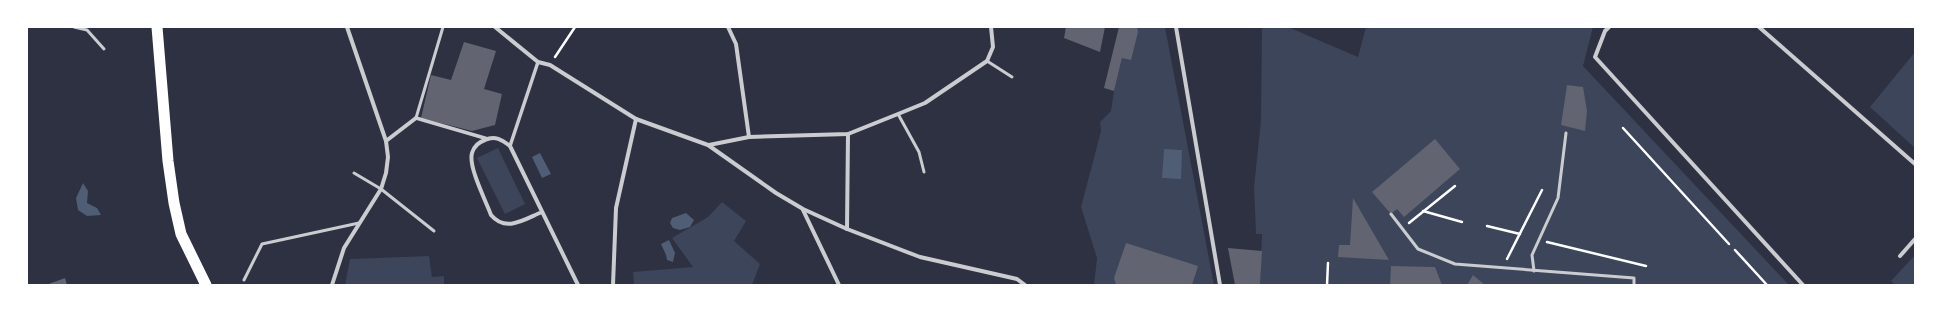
<svg xmlns="http://www.w3.org/2000/svg" width="1942" height="312" font-family="'Asap Condensed',sans-serif">
	<rect width="100%" height="100%" fill="#2d3142"/>
	<g fill="#3c4559">
		<polygon points="1137,27 1165,27 1214,285 1094,285 1097,258 1081,207 1101,131 1100,122 1111,111 1114,91 1122,58"/>
		<polygon points="1262,27 1288,27 1358,57 1366,27 1593,27 1583,66 1789,285 1260,285 1262,234 1256,234 1254,187 1261,120"/>
		<polygon points="1915,52 1915,148 1870,107"/>
		<polygon points="498,148 525,204 505,214 477,158"/>
		<polygon points="722,202 746,221 734,241 760,264 752,285 634,285 633,272 693,267 672,238 708,217"/>
		<polygon points="1915,255 1915,285 1895,285 1891,281"/>
		<polygon points="429,256 432,277 444,276 444,285 345,285 350,259"/>
	</g>
	<g fill="#4f5d75">
		<polygon points="1164,149 1182,150 1181,179 1162,178"/>
		<polygon points="540,153 551,174 542,178 532,157"/>
		<polygon points="83,183 88,191 87,203 97,208 101,215 87,216 78,210 76,198"/>
		<polygon points="686,213 694,220 690,227 680,230 673,228 670,223 672,218"/>
		<polygon points="669,240 675,253 673,262 667,260 666,255 661,244"/>
	</g>
	<g fill="#626471">
		<polygon points="1066,27 1105,27 1100,52 1064,38"/>
		<polygon points="1119,27 1137,27 1138,32 1131,60 1122,58 1114,91 1104,88"/>
		<polygon points="464,42 496,51 484,89 502,94 495,125 472,131 421,118 431,75 451,80"/>
		<polygon points="1567,85 1583,87 1587,111 1585,131 1561,125"/>
		<polygon points="1435,139 1460,169 1404,217 1397,209 1391,214 1372,192"/>
		<polygon points="1353,198 1389,260 1338,257 1339,245 1350,245"/>
		<polygon points="1126,243 1198,266 1192,285 1116,285 1114,278"/>
		<polygon points="1228,248 1262,251 1260,285 1235,285"/>
		<polygon points="1391,266 1435,267 1442,285 1390,285"/>
		<polygon points="1473,275 1485,285 1467,285"/>
		<polygon points="65,278 67,285 46,285"/>
	</g>
	<g fill="none" stroke-linecap="round" stroke-linejoin="round">
		<g stroke="#fff" stroke-width="2.5">
			<polyline points="555,57 575,27"/>
			<polyline points="1623,128 1729,244"/>
			<polyline points="1423,211 1462,222"/>
			<polyline points="1409,223 1455,186"/>
			<polyline points="1487,226 1520,234"/>
			<polyline points="1547,242 1646,266"/>
			<polyline points="1735,250 1767,285"/>
			<polyline points="1507,259 1542,190"/>
			<polyline points="1327,285 1328,263"/>
		</g>
		<g stroke="#caccd0" stroke-width="3">
			<polyline points="74,27 87,30 104,49"/>
			<polyline points="987,61 1012,77"/>
			<polyline points="898,114 919,152 924,172"/>
			<polyline points="416,118 443,27"/>
			<polyline points="354,173 381,189 434,231"/>
			<polyline points="1391,214 1418,249 1455,264 1634,278 1634,285"/>
			<polyline points="1534,271 1532,255 1558,198 1566,133"/>
			<polyline points="244,280 262,244 359,223"/>
		</g>
		<g stroke="#caccd0" stroke-width="3.5">
			<polyline points="416,118 488,139"/>
			<polyline points="510,146 538,62"/>
		</g>
		<g stroke="#caccd0" stroke-width="4">
			<polyline points="495,27 538,62 550,65 636,119 708,145 776,193 803,209 847,229 920,257 1017,279 1025,285"/>
			<polyline points="728,27 736,44 749,137"/>
			<polyline points="1176,27 1220,285"/>
			<polyline points="1609,27 1605,31 1595,57 1803,285"/>
			<polyline points="1759,27 1915,164"/>
			<polyline points="386,141 416,118"/>
			<polyline points="709,145 749,137 848,134 898,114 925,103 987,61 993,47 991,27"/>
			<polyline points="803,210 839,285"/>
			<path d="M542,212C525,219 506,233 491,215C486,201 468,167 472,153C474,146 479,142 485,140C495,135 502,140 510,146L578,285"/>
			<polyline points="847,229 848,134"/>
			<polyline points="1900,256 1915,239"/>
			<polyline points="332,285 344,248 381,189 386,173 388,157 386,141 347,27"/>
			<polyline points="613,285 616,208 636,119"/>
		</g>
		<polyline stroke="#fff" stroke-width="11" points="157,27 168,161 174,203 181,234 206,285"/>
	</g>
	<rect width="1942" height="312" fill="none" stroke="#ffffff" stroke-width="56"/>
</svg>
